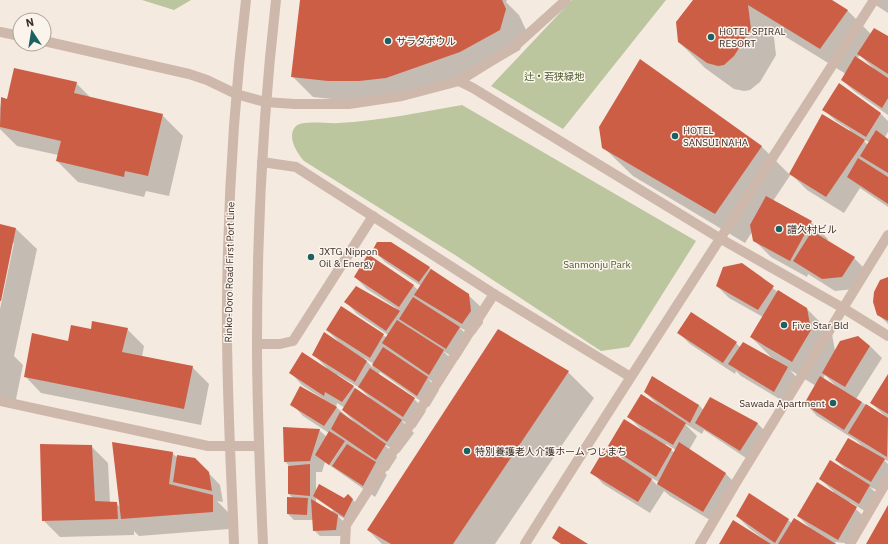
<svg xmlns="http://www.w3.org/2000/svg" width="888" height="544" font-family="'IBM Plex Sans','Noto Sans JP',sans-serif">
	<rect width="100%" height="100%" fill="#f5eae0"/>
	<g fill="#bbc59e">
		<polygon points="142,0 191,0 174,10"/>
		<polygon points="572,0 666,0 563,129 491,86"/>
		<path d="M462,105L696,241L629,347L601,351L455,255L304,161C297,153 286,136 296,126C303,120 329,124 338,123C380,121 421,112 462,105Z"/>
	</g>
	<g fill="#0003" fill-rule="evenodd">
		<polygon points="301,0 507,0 506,2 519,15 526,30 520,50 481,72 407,98 350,101 313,97 292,76"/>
		<path d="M694,0H831L848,11L871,34L888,37V115L854,91L842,80L846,74L773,29L776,55L760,82L750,90L744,91L734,89L705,68L679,42ZM860,55L873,68L872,69L857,58Z"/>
		<polygon points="868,0 888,0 888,13"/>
		<polygon points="76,83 91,98 162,115 183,136 169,196 146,191 144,197 78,182 57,161 58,155 17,146 0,129 0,108 2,98 8,100"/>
		<path d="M824,110L880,113L888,121V132L885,137L888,140V207L860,188L844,213L807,190L791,174L773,201L811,222L828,239L827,241L854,258L866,270L854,289L835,291L808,274L807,277L771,257L754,240L752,232L745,243L633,176L603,147L761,146L790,175L822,116L849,132L850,130L836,121ZM861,138L869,142L868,145Z"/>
		<polygon points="0,225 16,229 37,249 14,356 23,365 15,404 0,400 0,309 14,243 12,243 0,299"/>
		<path d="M373,250L430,268L468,295L481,307L483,323L474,335L459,327L471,339L458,360L443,351L455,363L441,386L428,379L439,390L429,407L380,372L378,375L414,399L426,411L415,428L401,420L414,433L399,453L384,444L397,457L388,471L377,465L387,475L375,497L325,462L322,472H316V492L344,500L348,495L358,505L350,522L336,514L344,522L342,536H320L314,530L313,520H294L288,514L294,499L289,494V466L285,461L319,430L327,437L329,433L303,416L292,404L323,399L302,385L291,373L327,368L313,354L341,344L327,330L383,335L387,338L388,335L357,314L346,302L395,309L396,308L367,289L355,277L413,285L418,290L421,286L385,262ZM364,358L374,364L372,367ZM338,375L360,388L371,399L337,376ZM337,403L345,408L343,410L356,424L336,407ZM316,498L333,510L332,512L316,502Z"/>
		<path d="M742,264L779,293L807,309L832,334L835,351L870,346L882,358L856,399L885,416L871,403L888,376V461L883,459L888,464V485L883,493L870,487L881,498L871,515L850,502L849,503L868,520L855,544L835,542L836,544H770L749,528L737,516L788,520L792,523L810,528L798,516L834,492L820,479L848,472L836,460L864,448L857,441L817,416L806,404L816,386L790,370L799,380L786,403L741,376L736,371L735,374L690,344L679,333L736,343L741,348L775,361L751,337L763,317L729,298L717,286ZM825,375L837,387L823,379Z"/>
		<polygon points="888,278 888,324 878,314"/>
		<polygon points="127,329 144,346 142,357 192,367 209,384 201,425 41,393 25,376 69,342 91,330"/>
		<polygon points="499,330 568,372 594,398 495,544 382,544 368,530"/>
		<path d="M645,392L699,405L704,411L711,399L758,424L770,436L752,462L704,430L702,434L684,423L697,436L689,450L726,474L738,486L715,523L670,496L664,491L650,513L603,484L592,472L624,460L609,446L643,431L628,416L659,406ZM666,444L676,450L675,453L665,446ZM649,477L659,482L657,485Z"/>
		<polygon points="91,446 108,463 110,503 116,503 121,508 172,453 178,458 195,459 220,485 223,502 217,501 229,513 229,529 139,536 134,531 134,535 60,537 43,520"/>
	</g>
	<g fill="#cd5e46">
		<polygon points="300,0 502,0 506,9 500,30 460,52 386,78 359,81 328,81 291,77"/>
		<polygon points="693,0 832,0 848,10 820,49 748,5 751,29 734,56 724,65 718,66 707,63 678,42 676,22"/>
		<polygon points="874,28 888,36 888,74 857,54"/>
		<polygon points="855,56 888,78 888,98 882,108 841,80"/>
		<polygon points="640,59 762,146 715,214 602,148 599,127"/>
		<polygon points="14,68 77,82 74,93 163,114 148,176 125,171 124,177 56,161 61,141 0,127 1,97 7,99"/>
		<polygon points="839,83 881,113 866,137 822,110"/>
		<polygon points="822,114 865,140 826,197 789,174"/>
		<polygon points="876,130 888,139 888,173 860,156"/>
		<polygon points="858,158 888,177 888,204 847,177"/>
		<polygon points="766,196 812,221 790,261 753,241 750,225"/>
		<polygon points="0,224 16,228 1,301 0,301"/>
		<polygon points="812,231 855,257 842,277 822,279 793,261"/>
		<polygon points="377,242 391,242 430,267 419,282 372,251"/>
		<polygon points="368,254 414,285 399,307 354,277"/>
		<polygon points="742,263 774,286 758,310 716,286 723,267"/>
		<polygon points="431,269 469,294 471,311 462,324 414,295"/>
		<polygon points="888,277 888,321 877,315 873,302 874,292 880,280"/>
		<polygon points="356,286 400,311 386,331 344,302"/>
		<polygon points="778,290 807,308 811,330 792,362 750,337"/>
		<polygon points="413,297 460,327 446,349 399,319"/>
		<polygon points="341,306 384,334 370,358 326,330"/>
		<polygon points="691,312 737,342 723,363 677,333"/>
		<polygon points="397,320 444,350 429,375 382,343"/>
		<polygon points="92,321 128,328 122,352 193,366 184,409 24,377 32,333 68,341 71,325 91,329"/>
		<polygon points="498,329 569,371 453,544 391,544 367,530"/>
		<polygon points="324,332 367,361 355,382 312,355"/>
		<polygon points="858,336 870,346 845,387 822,373 840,341"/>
		<polygon points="743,342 788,367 774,392 728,364"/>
		<polygon points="383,347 428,377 417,396 372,365"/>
		<polygon points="302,352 354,386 342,402 325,392 324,396 289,373"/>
		<polygon points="370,368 415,398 403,417 358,387"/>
		<polygon points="888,374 888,414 870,403"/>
		<polygon points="652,376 699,405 690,423 644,392"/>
		<polygon points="820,376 862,402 844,430 804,404"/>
		<polygon points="300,386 337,407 324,426 290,405"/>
		<polygon points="355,388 402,420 387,442 342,410"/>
		<polygon points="641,394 686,423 673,445 627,417"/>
		<polygon points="710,397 758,423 740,451 695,423"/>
		<polygon points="866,404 888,418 887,457 848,433"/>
		<polygon points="340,412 386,444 376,460 331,429"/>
		<polygon points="624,419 672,449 656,477 608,446"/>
		<polygon points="283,427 320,429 310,461 284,462"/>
		<polygon points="329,431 345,441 329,465 315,455"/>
		<polygon points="848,438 885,459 871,482 835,460"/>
		<polygon points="112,442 173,452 169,484 213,495 213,512 121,519"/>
		<polygon points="679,442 726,473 703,512 657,484"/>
		<polygon points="40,444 92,445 95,501 117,502 118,519 42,521"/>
		<polygon points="347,444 376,462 363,486 332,466"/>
		<polygon points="605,448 652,479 638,502 590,473"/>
		<polygon points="177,455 195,458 209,472 212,491 173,482"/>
		<polygon points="830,460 870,485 859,504 819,479"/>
		<polygon points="310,464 310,496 288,494 288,466"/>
		<polygon points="817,482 857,507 838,540 797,516"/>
		<polygon points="319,484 344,498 348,494 353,499 344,517 313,496"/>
		<polygon points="749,493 789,519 775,543 736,516"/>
		<polygon points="287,497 308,498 307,515 287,514"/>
		<polygon points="311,499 338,515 336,530 313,531"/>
		<polygon points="888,505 888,544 866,544"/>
		<polygon points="794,518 836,544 778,544"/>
		<polygon points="733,520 771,544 719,544"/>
		<polygon points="559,526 588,544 561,544 552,538"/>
	</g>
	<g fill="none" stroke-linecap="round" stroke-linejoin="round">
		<g stroke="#ceb8ab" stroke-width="10">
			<polyline points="459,81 473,88 721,239 843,308 888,336"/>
			<polyline points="262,162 296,167 494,294 629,376"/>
			<polyline points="257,344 280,344 293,341 373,216"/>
			<polyline points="0,401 208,446 259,446"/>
			<polyline points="345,544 346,525 494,294"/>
			<path d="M525,544C639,361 758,182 874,0"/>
			<polyline points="700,544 737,481 888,235"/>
			<polyline points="850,544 888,479"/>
		</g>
		<g stroke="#ceb8ab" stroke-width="10">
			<polyline points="0,32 20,36"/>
			<polyline points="44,41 189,74 207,80 236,94 265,102 295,104 349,104 402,96 459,81 514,47 566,0"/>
			<path d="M234,544C231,463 226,383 227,302C228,201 234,100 246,0"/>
			<path d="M263,544C260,477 257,411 257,344C257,229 263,114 276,0"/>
		</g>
	</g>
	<g fill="#1d6060" stroke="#fbf4ed" stroke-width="1.5">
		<circle cx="711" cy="37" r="4"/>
		<circle cx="388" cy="41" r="4"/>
		<circle cx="675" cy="136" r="4"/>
		<circle cx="779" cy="229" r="4"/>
		<circle cx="311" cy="257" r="4"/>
		<circle cx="784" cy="325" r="4"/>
		<circle cx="833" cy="403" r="4"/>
		<circle cx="467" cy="451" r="4"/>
	</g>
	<g text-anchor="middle" stroke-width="3" stroke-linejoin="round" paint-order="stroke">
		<g font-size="10" fill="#3b2f2a" stroke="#fbf4ed" text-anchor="start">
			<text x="719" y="35">HOTEL SPIRAL<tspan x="719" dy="12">RESORT</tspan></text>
			<text x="396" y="45">サラダボウル</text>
			<text x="683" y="134">HOTEL<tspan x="683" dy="12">SANSUI NAHA</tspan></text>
			<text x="787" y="233">譜久村ビル</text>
			<text x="319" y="255">JXTG Nippon<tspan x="319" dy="12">Oil &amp; Energy</tspan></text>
			<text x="792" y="329">Five Star Bld</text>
			<text x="825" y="407" text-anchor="end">Sawada Apartment</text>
			<text x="475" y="455">特別養護老人介護ホーム つじまち</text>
		</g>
		<g font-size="10" fill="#4d5b2c" stroke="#fbf4ed">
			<text x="554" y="80">辻・若狭緑地</text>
			<text x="597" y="268">Sanmonju Park</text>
		</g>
		<g font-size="10" fill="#3b2f2a" stroke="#fbf4ed">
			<text transform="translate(229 272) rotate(-89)" y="4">Rinko-Doro Road First Port Line</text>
		</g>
	</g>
	<g transform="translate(32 32) rotate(348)"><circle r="19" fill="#fbf4ed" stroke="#aea59f"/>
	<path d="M0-3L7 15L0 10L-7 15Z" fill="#1d6060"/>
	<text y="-6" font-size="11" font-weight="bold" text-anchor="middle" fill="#3b2f2a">N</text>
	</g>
</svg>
